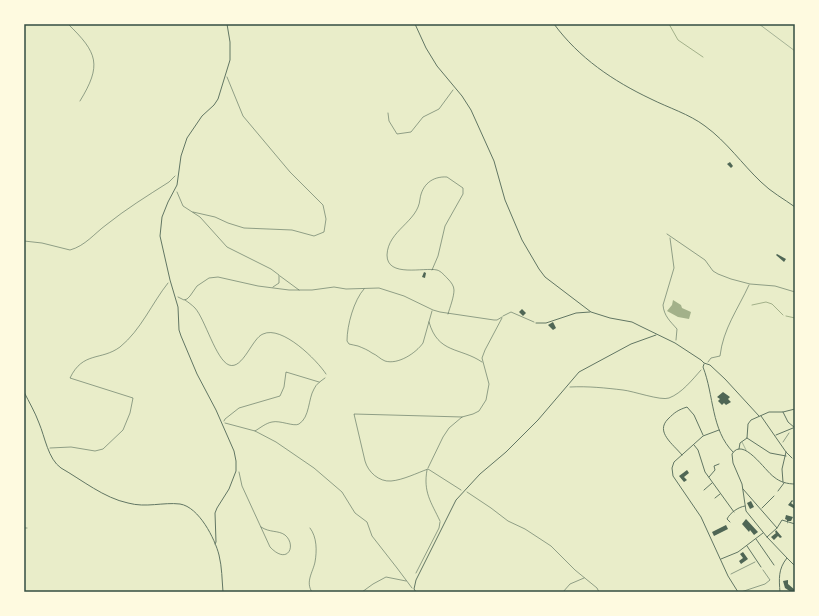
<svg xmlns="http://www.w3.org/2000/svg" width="819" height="616" font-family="'Roboto Condensed',sans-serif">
	<rect width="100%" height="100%" fill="#e9edc9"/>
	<polygon fill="#a3b18a" points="673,300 681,305 682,308 691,312 689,319 678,317 667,311 672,305"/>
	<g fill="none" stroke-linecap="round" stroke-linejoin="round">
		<g stroke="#a3b18a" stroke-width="1">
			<polyline points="669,24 678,40 703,57"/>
			<polyline points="752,305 766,302 772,304 783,315"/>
			<polyline points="786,316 795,318"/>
		</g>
	</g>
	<g fill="#4f6655">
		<polygon points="730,162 733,166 731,168 727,164"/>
		<polygon points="777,254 786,259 784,262 776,255"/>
		<polygon points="424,272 426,273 425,278 422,277"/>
		<polygon points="522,309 526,313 523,316 519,312"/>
		<polygon points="553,322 556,328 553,330 548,325"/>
		<polygon points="723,392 730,397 728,399 731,402 726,405 724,403 722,405 718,401 720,399 717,397"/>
		<polygon points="687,470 689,473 684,477 687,480 684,482 679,476"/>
		<polygon points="792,500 793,501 791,503 795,506 795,509 788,505"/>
		<polygon points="751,501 754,507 750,509 747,503"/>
		<polygon points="786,515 793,517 791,521 788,521 787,524 787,520 785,519"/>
		<polygon points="746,519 758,532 754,535 750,530 749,532 742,524"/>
		<polygon points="726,525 728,529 714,536 712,532"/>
		<polygon points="776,530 782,537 780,538 778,536 774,540 771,537 776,533 775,532"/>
		<polygon points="743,552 748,559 741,564 739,561 743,558 740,554"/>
		<polygon points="788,580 788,584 795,590 795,592 791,592 785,588 783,581"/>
	</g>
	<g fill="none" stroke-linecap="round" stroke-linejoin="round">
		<g stroke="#344e41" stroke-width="0.5">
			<path d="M68,24C98,53 102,65 80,101"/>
			<polyline points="388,113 389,121 397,134 411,132 423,117 439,109 453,90"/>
			<polyline points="177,192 183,206 200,217 227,247 271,269 279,275 279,283 273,287"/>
			<polyline points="193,212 215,217 228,223 244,228 292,230 314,236 324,232 326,219 323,205 290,172 243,116 227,77"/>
			<polyline points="667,234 705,260 713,271 718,274 731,279 750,284 775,286 795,292"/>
			<path d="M670,238L674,268L663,305C664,316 670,321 677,329L676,340"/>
			<path d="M24,241L42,243L70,250C85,246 95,233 106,225C126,209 147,196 169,182L175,176"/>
			<path d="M432,270L438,256L445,226L463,194V188L447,177C432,176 422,185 420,199C418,222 388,230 387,255C387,278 424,267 437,270C441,271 445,276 448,279C451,282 454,286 454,290C454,297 450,307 448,314"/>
			<polyline points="280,276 299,290"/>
			<path d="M364,289C354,300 347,325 347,341L349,344C352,345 355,345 358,346C363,348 368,350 372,353C377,355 380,359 385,361C398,365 416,353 423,343L432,311"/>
			<polyline points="178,297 184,300 187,299 190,296 197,286 209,278 218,277 258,286 289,290 312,290 334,287 346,289 379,288 404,296 433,310 440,312 494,320 497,320 502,317"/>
			<path d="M185,300C188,302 192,305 195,308C205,319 216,360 229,365C243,370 252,338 263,334C282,325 317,360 326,374"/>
			<polyline points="503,316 511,312 534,322"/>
			<path d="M429,322C438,354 460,347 482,362"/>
			<path d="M708,362L711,358L720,356C723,329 738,309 749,285"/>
			<path d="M570,387C588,386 606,388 623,390C633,391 661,401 669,398C682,393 692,380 701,370"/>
			<polyline points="224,421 225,419 239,408 280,396 284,387 286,372 319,382"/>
			<path d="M225,423L255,431C260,428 266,423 272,422C280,420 294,427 299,424C310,417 308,399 314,389C316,384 321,381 325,378"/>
			<polyline points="255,431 276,442 314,468 342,492 355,513 367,522 372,536 397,568 412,588"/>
			<polyline points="783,442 789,433"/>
			<path d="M50,448L71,447L95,451L103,449L123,430L130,413L133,398L70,378C83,351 101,361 120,347C141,330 152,303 168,283"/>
			<polyline points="428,468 443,437 449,428 462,417 473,414 479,411 486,400 489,384 482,358 485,350 502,318"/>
			<path d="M427,470C423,492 431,502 440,521"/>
			<path d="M239,472L242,486L270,547C288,566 297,545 285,535C278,530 270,533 261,527"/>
			<path d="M461,490L428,469C417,473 403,480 391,481C379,482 368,472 365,461L354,414L462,417"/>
			<polyline points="467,492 491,508 508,521 525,529 551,546 575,570 597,588 599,592"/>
			<polyline points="24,528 27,528"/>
			<path d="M310,528C317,537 317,551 315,562C313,572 305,582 312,592"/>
			<polyline points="416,573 439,528 440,522"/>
			<polyline points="731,574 755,562"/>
			<polyline points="362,592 373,584 386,577 406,581"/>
			<polyline points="563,592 570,584 584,578"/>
			<polyline points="741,592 765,584 770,580 763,570"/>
		</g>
		<g stroke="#617663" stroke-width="0.5">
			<polyline points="759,24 795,51"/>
			<polyline points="742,442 746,450"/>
		</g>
		<g stroke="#617663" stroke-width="1">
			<polyline points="415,24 426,48 437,66 462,96 471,110 494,161 505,200 522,240 539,269 545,277 591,312 610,318 632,322 640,326 675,343 701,360 704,363 710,365 725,379 759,416"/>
			<path d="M554,24C579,58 613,81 651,99C669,108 689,114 705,126C727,142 742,164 761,182C771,192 784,199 795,207"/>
			<polyline points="536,323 546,323 576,313 590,312"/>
			<path d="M704,364L703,367C714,395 711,430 733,452"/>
			<polyline points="783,412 788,422 795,428"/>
			<polyline points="761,416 786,452 792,458"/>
			<polyline points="719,430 703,436 674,462 672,468 673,476 701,517 728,576 738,592"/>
			<polyline points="776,435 793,428"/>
			<polyline points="747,438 770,453 786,456"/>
			<polyline points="694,445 698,450 705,472 734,512"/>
			<polyline points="739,449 740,443 747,438 748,424 751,420 769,412 783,412 795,409"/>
			<path d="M682,455C673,444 655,432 668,419C675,412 678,410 687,407L694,415L703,435"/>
			<polyline points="709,477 715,470 714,466 719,464"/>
			<polyline points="783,482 782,469 786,452"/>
			<polyline points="743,489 777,528"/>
			<polyline points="704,490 712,483"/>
			<polyline points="778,491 784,483"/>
			<polyline points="715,498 720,494"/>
			<polyline points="762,508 774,496"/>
			<path d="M730,522L727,519C730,513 738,507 745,506"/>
			<polyline points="767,537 777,528 782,520 795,524"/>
			<polyline points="756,539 774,565"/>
			<polyline points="747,546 761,567"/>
			<polyline points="787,558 795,566"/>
			<polyline points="721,559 738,552 763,533"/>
			<polyline points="416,592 414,589 416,580 456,500 480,474 506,452 538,420 579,372 631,344 656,335"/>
		</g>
		<g stroke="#617663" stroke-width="1">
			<path d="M24,392C29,402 35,412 39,423C45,437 48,459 61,468C82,480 104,498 128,503C146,508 163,502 180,504C199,507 215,539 219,555C222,567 222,580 223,592"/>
			<polyline points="215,544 216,542 215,513 217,508 229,489 236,471 236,461 234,451 216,410 197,374 181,336 179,330 178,307 170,280 160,236 162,217 168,202 177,185 181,156 187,138 202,116 214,105 218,99 230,60 230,42 227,24"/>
			<path d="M780,592C779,579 778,569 787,558L767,537L746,511L742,484L733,463L732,454C743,436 765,471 774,477C780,482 787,484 795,484"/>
		</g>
	</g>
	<rect width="819" height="616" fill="none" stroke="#fefae0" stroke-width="50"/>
	<rect x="25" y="25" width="769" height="566" fill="none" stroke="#344e41" stroke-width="1.5"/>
</svg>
